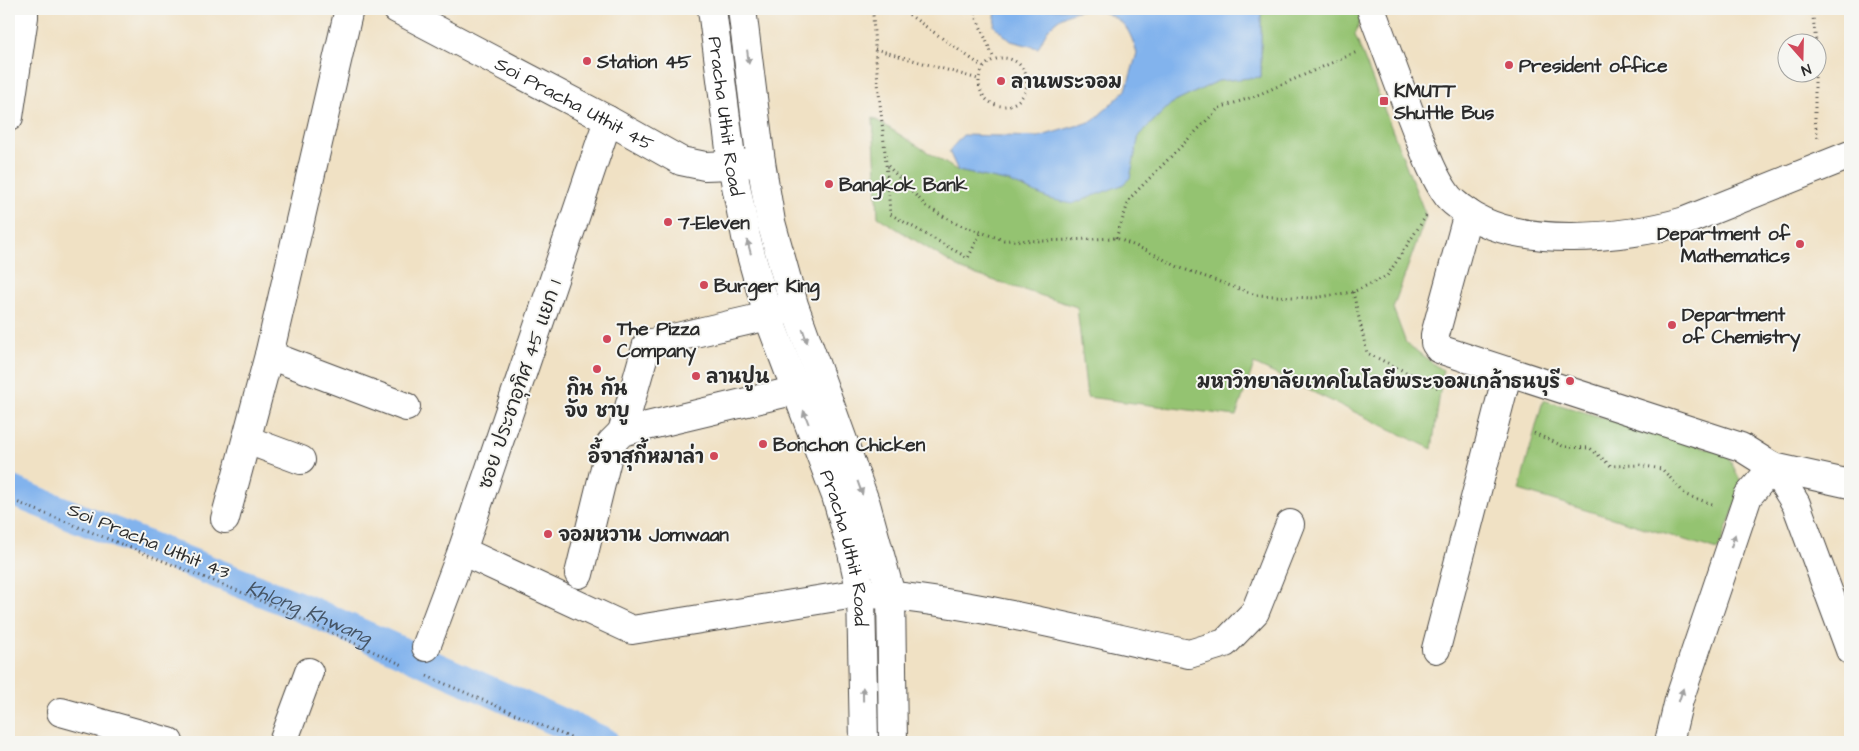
<svg xmlns="http://www.w3.org/2000/svg" width="1859" height="751" font-family="'Architects Daughter','Playpen Sans Thai',sans-serif">
	<rect width="100%" height="100%" fill="#f6f6f2"/>
	<filter id="ink" filterUnits="userSpaceOnUse"><feTurbulence type="fractalNoise" baseFrequency=".02" numOctaves="2"/><feDisplacementMap in="SourceGraphic" scale="10" xChannelSelector="R" yChannelSelector="G"/><feConvolveMatrix kernelMatrix="1 2 1 2 8 2 1 2 1" color-interpolation-filters="sRGB"/></filter>
	<filter id="wash" filterUnits="userSpaceOnUse"><feTurbulence type="fractalNoise" baseFrequency=".0096" numOctaves="4" result="noise"/><feDisplacementMap in="SourceGraphic" scale="20" xChannelSelector="R" yChannelSelector="G"/><feGaussianBlur stdDeviation="1.12" result="paint"/><feColorMatrix in="noise" values="0 0 0 0 0 0 0 0 0 0 0 0 0 0 0 0 0 1.4 0 .05"/><feComposite in="paint" operator="in"/></filter>
	<g filter="url(#wash)">
		<rect width="100%" height="100%" fill="#f0e1c4"/>
		<g fill="#94c371" stroke="#60774e">
			<polygon points="1261,9 1364,9 1355,35 1426,216 1393,308 1406,343 1443,371 1432,449 1254,364 1236,416 1087,397 1077,307 964,271 878,217 873,118 958,171 1010,182 1050,199 1122,185 1130,178 1139,135 1171,104 1218,81 1261,77"/>
			<polygon points="1543,400 1727,454 1743,486 1718,550 1519,490"/>
		</g>
		<path fill="#82b3ed" stroke="#566f8c" d="M996,9H1261V77L1218,81L1171,104L1139,135L1130,178L1122,185L1072,204L1050,199L1010,182L958,171L949,151L963,135L1038,137L1093,121L1126,90L1137,53C1134,44 1130,32 1124,25C1103,5 1073,4 1052,25C1046,30 1042,41 1038,48L1011,41L994,26Z"/>
		<g fill="none" stroke-linecap="round" stroke-linejoin="round">
			<path stroke="#82b3ed" stroke-width="30" id="s1" d="M9,490L310,611L604,742"/>
		</g>
	</g>
	<g filter="url(#ink)">
		<g fill="none" stroke-linecap="round" stroke-linejoin="round">
			<g stroke="#494642" stroke-width="30">
				<g id="minor">
					<path id="s2" d="M397,9L608,120L681,161L705,166L732,165L761,162"/>
					<path d="M1371,9C1385,46 1398,82 1412,119C1422,144 1431,173 1447,195C1450,200 1456,204 1461,208C1512,250 1625,239 1685,221L1850,155"/>
					<polyline points="9,117 24,17 24,9"/>
					<polyline points="1468,213 1435,335 1435,343 1439,349 1741,447 1773,467 1796,504 1850,650"/>
					<polyline points="269,355 406,407"/>
					<polyline points="622,432 647,344 768,316 790,307"/>
					<polyline points="247,440 301,460"/>
					<polyline points="225,519 269,355 349,9"/>
					<path d="M462,551L632,630L861,593C972,601 1080,631 1189,654L1225,643L1255,612L1290,524"/>
					<polyline points="579,574 611,443 622,432 818,385"/>
					<polyline points="426,647 462,551 608,120"/>
					<polyline points="1436,649 1508,371"/>
					<polyline points="61,712 169,742"/>
					<polyline points="283,742 309,672"/>
					<polyline points="1669,742 1679,700 1748,496 1773,467 1850,484"/>
				</g>
			</g>
			<g stroke="#494642" stroke-width="30">
				<g id="major">
					<path id="s3" d="M712,9L732,165L746,237L768,316L836,496L851,548L861,593L864,742"/>
					<polyline points="742,9 761,162 771,222 794,305 866,504 891,595 893,742"/>
				</g>
			</g>
			<g stroke="#494642" stroke-width="3" stroke-dasharray="1 4" stroke-linecap="butt">
				<path d="M880,9L873,14C876,81 886,147 890,214L968,258L981,232"/>
				<polyline points="901,9 983,67"/>
				<polyline points="973,9 994,59"/>
				<polyline points="1812,9 1816,42"/>
				<polyline points="875,49 978,79"/>
				<circle cx="1003" cy="82" r="24"/>
				<polyline points="1815,72 1815,122 1818,139"/>
				<polyline points="888,166 927,207 957,224 1004,240 1044,241 1116,238 1150,252 1178,267 1256,295 1313,298 1353,292 1387,276 1426,216"/>
				<polyline points="1116,238 1130,198 1219,108 1253,97 1357,52"/>
				<polyline points="1353,292 1367,353 1441,389"/>
				<polyline points="1534,433 1565,447 1590,448 1611,466 1639,465 1662,469 1686,495 1715,505"/>
				<polyline points="9,499 248,595 403,665"/>
				<polyline points="427,676 580,742"/>
			</g>
			<use href="#minor" stroke="#fff" stroke-width="28"/>
			<use href="#major" stroke="#fff" stroke-width="28"/>
		</g>
		<defs><path id="oneway-solid" d="M-6-.8H1V-3.2L6.5 0L1 3.2V.8H-6Z" transform="scale(1.25)"/></defs>
		<g fill="#a0a0a0">
			<use href="#oneway-solid" transform="translate(748 57) rotate(83)"/>
			<use href="#oneway-solid" transform="translate(749 247) rotate(-105)"/>
			<use href="#oneway-solid" transform="translate(805 336) rotate(71)"/>
			<use href="#oneway-solid" transform="translate(806 417) rotate(-111)"/>
			<use href="#oneway-solid" transform="translate(860 488) rotate(70)"/>
			<use href="#oneway-solid" transform="translate(1733 541) rotate(-72)"/>
			<use href="#oneway-solid" transform="translate(863 694) rotate(-91)"/>
			<use href="#oneway-solid" transform="translate(1681 695) rotate(-72)"/>
		</g>
	</g>
	<g fill="#d1495b" stroke="#f6f6f2" stroke-width="2">
		<circle cx="587" cy="61" r="5"/>
		<circle cx="1509" cy="65" r="5"/>
		<circle cx="1001" cy="81" r="5"/>
		<rect x="1379" y="96" width="10" height="10" rx="2.5"/>
		<circle cx="829" cy="184" r="5"/>
		<circle cx="668" cy="222" r="5"/>
		<circle cx="1800" cy="244" r="5"/>
		<circle cx="704" cy="285" r="5"/>
		<circle cx="1672" cy="325" r="5"/>
		<circle cx="607" cy="339" r="5"/>
		<circle cx="597" cy="369" r="5"/>
		<circle cx="696" cy="376" r="5"/>
		<circle cx="1570" cy="381" r="5"/>
		<circle cx="763" cy="444" r="5"/>
		<circle cx="714" cy="456" r="5"/>
		<circle cx="548" cy="534" r="5"/>
	</g>
	<g text-anchor="middle" stroke-width="4" stroke-linejoin="round" paint-order="stroke">
		<g font-size="19" font-weight="bold" fill="#2b2b2b" stroke="#f6f6f2" text-anchor="start">
			<text x="597" y="68">Station 45</text>
			<text x="1519" y="72">President office</text>
			<text x="1011" y="88">ลานพระจอม</text>
			<text x="1394" y="97">KMUTT<tspan x="1394" dy="22">Shuttle Bus</tspan></text>
			<text x="839" y="191">Bangkok Bank</text>
			<text x="678" y="229">7-Eleven</text>
			<text x="1790" y="240" text-anchor="end">Department of<tspan x="1790" dy="22">Mathematics</tspan></text>
			<text x="714" y="292">Burger King</text>
			<text x="1682" y="321">Department<tspan x="1682" dy="22">of Chemistry</tspan></text>
			<text x="617" y="335">The Pizza<tspan x="617" dy="22">Company</tspan></text>
			<text x="706" y="383">ลานปูน</text>
			<text x="1560" y="388" text-anchor="end">มหาวิทยาลัยเทคโนโลยีพระจอมเกล้าธนบุรี</text>
			<text x="597" y="395" text-anchor="middle">กิน กัน<tspan x="597" dy="22">จัง ชาบู</tspan></text>
			<text x="773" y="451">Bonchon Chicken</text>
			<text x="704" y="463" text-anchor="end">อี้จาสุกี้หมาล่า</text>
			<text x="558" y="541">จอมหวาน Jomwaan</text>
		</g>
		<g font-size="19" fill="#2b2b2b" stroke="#f6f6f2">
			<text dy="7" stroke="none"><textPath href="#s2" startOffset="201">Soi Pracha Uthit 45</textPath></text>
			<text dy="7" stroke="none"><textPath href="#s3" startOffset="108">Pracha Uthit Road</textPath></text>
			<text transform="translate(519 384) rotate(-71)" y="7">ซอย ประชาอุทิศ 45 แยก 1</text>
			<text transform="translate(149 540) rotate(22)" y="7">Soi Pracha Uthit 43</text>
			<text dy="7" stroke="none"><textPath href="#s3" startOffset="558">Pracha Uthit Road</textPath></text>
		</g>
		<g font-size="20" font-style="italic" fill="#455465" stroke="#f6f6f2">
			<text dy="7" stroke="none"><textPath href="#s1" startOffset="324">Khlong Khwang</textPath></text>
		</g>
	</g>
	<rect width="1859" height="751" fill="none" stroke="#f6f6f2" stroke-width="30"/>
	<g transform="translate(1802 58) rotate(160)"><circle r="24" fill="#f6f6f2" stroke="#a5a5a2"/>
	<path d="M0-4L9 19L0 12L-9 19Z" fill="#d1495b"/>
	<text y="-8" font-size="14" font-weight="bold" text-anchor="middle" fill="#2b2b2b">N</text>
	</g>
</svg>
